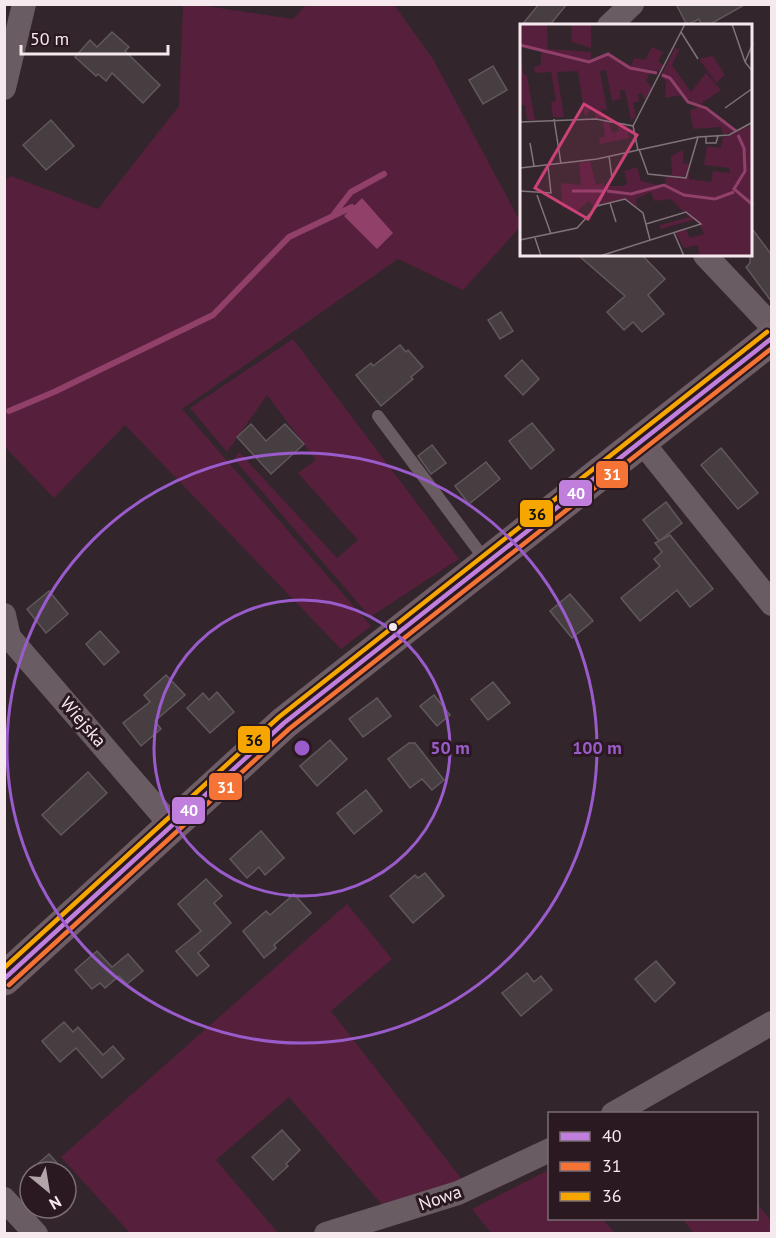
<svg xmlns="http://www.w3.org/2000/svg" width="776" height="1238" font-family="'PT Sans',sans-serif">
	<rect width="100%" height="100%" fill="#32262c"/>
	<g fill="#561f3c">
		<polygon points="183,5 199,5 293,19 306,5 394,5 433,59 521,223 521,226 463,290 398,259 182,409 371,626 341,649 125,425 54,498 5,447 4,181 11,176 98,209 179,106"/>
		<polygon points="293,339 459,559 370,617 234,459 239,452 337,558 358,540 298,473 316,460 267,395 227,452 190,408"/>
		<polygon points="347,904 392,959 331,1011 464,1182 385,1208 289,1097 216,1160 278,1233 130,1233 61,1157"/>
		<polygon points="549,1170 550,1218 602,1219 615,1233 491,1233 472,1209"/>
		<polygon points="757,1203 771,1221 771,1233 693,1233 683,1219 756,1218"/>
	</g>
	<polygon fill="#904069" points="362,198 393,233 377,249 344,216"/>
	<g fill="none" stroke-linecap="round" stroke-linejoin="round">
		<g stroke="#904069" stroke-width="6">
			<polyline points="334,214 351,192 384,174"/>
			<polyline points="9,411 54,392 213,315 289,237 352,207"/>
		</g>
	</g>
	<g fill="#473e42" stroke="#61585c" stroke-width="1.5">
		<polygon points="539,4 567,4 549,26 521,26"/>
		<polygon points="676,4 746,4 707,26 702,26 699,19 687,25"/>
		<polygon points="112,32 129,47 125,51 160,85 143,103 112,73 106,81 98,74 96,76 75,57 90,40 97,47"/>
		<polygon points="493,66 507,90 483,104 469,80"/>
		<polygon points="51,120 74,146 46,170 23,145"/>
		<polygon points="750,226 771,254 771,301 746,267 750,263"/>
		<polygon points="578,255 642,255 665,279 648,295 664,314 642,332 633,322 624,330 607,312 625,296"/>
		<polygon points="501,312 513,331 500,339 488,320"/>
		<polygon points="400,345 406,352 408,350 423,367 411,377 413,379 381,406 356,375 371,363 373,366"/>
		<polygon points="522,360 539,379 523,395 505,376"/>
		<polygon points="532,423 554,450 531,469 509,441"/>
		<polygon points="251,424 266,441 285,424 304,444 271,474 237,437"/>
		<polygon points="432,445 446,463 431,474 418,456"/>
		<polygon points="721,448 758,493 738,509 701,465"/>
		<polygon points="486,462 500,479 469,504 455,486"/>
		<polygon points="666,502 682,523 659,541 643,520"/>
		<polygon points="670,535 713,589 690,607 677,590 640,621 621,598 660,566 654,559 662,552 655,543"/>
		<polygon points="49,591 68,614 46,633 27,609"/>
		<polygon points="570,594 593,621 572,638 550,611"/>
		<polygon points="100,631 119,652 104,665 86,644"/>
		<polygon points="166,675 185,695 155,721 161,729 141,746 123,723 150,702 144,695"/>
		<polygon points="493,682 510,703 488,720 471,699"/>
		<polygon points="217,692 234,712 210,733 187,708 203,693 209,700"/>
		<polygon points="434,695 450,715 437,726 420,706"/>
		<polygon points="377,698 391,716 363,737 349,719"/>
		<polygon points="330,740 347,759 317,786 300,766"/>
		<polygon points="409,743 415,743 444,780 432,790 422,779 410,788 388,759"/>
		<polygon points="88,772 107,793 61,835 42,815"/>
		<polygon points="366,790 382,811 354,834 337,813"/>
		<polygon points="261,831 284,858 265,875 259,867 247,878 230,859"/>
		<polygon points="425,873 444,896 413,923 390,896 415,875 418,878"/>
		<polygon points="206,879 222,896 214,903 231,923 198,953 209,966 197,976 176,951 201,931 178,904"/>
		<polygon points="294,894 311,913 274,945 276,948 264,958 243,931 266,911 270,915"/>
		<polygon points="97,951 112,967 128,954 143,971 127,984 119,976 105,988 100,983 92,989 75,970"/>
		<polygon points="656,961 675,983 655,1002 635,979"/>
		<polygon points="527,973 534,982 541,976 552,990 521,1016 502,993"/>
		<polygon points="64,1022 73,1032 78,1027 103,1055 113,1046 124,1059 102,1078 76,1048 60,1062 42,1041"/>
		<polygon points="282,1130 300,1150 286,1164 288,1166 273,1180 252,1157"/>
		<polygon points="49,1154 65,1172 28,1172"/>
	</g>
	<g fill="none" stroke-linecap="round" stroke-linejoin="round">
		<polyline stroke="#695c62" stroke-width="12" points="378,416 486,561"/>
		<g stroke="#695c62" stroke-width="24">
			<polyline points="609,26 632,4"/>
			<polyline points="4,88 24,4"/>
			<polyline points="705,255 772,326"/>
			<polyline points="643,438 650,452 772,604"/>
			<polyline points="4,615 9,637 171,825"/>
			<polyline points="613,1114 772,1023"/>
			<polyline points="4,1199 36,1234"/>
			<polyline points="326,1234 458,1193 550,1150"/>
		</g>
		<polyline stroke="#6e5d65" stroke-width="33" points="4,979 284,723 772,338"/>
		<g stroke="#2b1921" stroke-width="9">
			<polyline id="bus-1" points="4,979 284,723 772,338"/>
		</g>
		<g stroke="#2b1921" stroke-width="9">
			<polyline id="bus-2" points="9,985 289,729 772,348"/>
		</g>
		<g stroke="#2b1921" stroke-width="9">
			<polyline id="bus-3" points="4,968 279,717 767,332"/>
		</g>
		<use href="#bus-1" stroke="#c07fdc" stroke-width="4.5"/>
		<use href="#bus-2" stroke="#f57335" stroke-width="4.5"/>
		<use href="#bus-3" stroke="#f7a600" stroke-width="4.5"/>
	</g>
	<g fill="none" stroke="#9a5bcb" stroke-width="3">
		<circle cx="302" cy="748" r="148"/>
		<circle cx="302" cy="748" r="295"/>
	</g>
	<circle fill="#f6e9ee" stroke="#2b1921" stroke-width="2" cx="393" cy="627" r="5"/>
	<g text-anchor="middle" stroke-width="6" stroke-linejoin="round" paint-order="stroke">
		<g font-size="18" fill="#f6e9ee" stroke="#2b1921">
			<text transform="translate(83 722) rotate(49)" y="6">Wiejska</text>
			<text transform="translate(440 1198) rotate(-19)" y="6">Nowa</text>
		</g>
	</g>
	<g transform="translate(520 24)">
		<rect width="232" height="232" fill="#32262c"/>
		<path d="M0,0H27L28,25L71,28V36L88,29L111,42L114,34L125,36L132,23L143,28L138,38L144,41L141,47L111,43L132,47L126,56L132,65L124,76L122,69L118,70L119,77L113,79L116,93L111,96L105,66H100L101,75L92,77L86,46L80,47L87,86L82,85L83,94H76L73,83L65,93L58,47L37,48L44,93H33L31,78L36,77L31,48L15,49L14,43L21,41V28L0,20ZM51,0H71V24L52,18ZM0,21L3,49L7,52L15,96H7L5,81H0ZM155,24L159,26L152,41L171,68L186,49L201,66L179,81L161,71L145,74L146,57L141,52ZM193,32L205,51L196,59L179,35ZM178,83L189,87L215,108L203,110L201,103L173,105L170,87ZM83,96L89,97L92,109L99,107L97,99L107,102L109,114L80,120L79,114L85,113ZM232,101V232H165L179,230L178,221L164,224L155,207L165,204L170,214L184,210L180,201L174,196L140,205V201L169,193L151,175L134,177L131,168L116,175L117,183L105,175L78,182L88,162H103L107,159L104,147L117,143L121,157L145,163L146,153H152L151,132L163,126V139L169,140V155L191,158L193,147L210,149L209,144L184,141L187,122L201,124L203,113ZM70,137L76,161L84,159L85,164L74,183L69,177L56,188L49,182L42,184L41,159L61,161L59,139Z" fill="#561f3c"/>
		<path fill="none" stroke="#904069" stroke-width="3" d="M0,21L69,38L88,30L110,44L137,49M142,51L150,54L168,78L186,84L216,107M218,111L224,124L225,147L214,165L233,181M52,167H83M87,167L111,170L144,161L164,171L195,175L214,168"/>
		<path fill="none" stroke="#80747a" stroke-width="1.5" d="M212,0L225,38L233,48M161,8L178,35M225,38L233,19M205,84L233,64M34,95L41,140M0,98L76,95L113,102L118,126M113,102L165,0M186,112V119H196L198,112M10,119L14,142M119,125L128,150L166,154L178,113M0,144L77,135L178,113L209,111L233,98M0,167L31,169L28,142M17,171L31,210M90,179L96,198M77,182L105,175L123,189L130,216M154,209L164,232M15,214L21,232M0,216L57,204L77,182L92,154L89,132M80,232L181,200L166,188L126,200"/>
		<path fill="#cc4278" fill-opacity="0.15" stroke="#cc4278" stroke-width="3" d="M64,80L117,111L68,195L15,164Z"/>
		<rect width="232" height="232" fill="none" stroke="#f6e9ee" stroke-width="3"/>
	</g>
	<circle cx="302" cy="748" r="9" fill="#9a5bcb" stroke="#2b1921" stroke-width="3"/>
	<g font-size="18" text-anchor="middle" font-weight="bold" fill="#9a5bcb" stroke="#2b1921" stroke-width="6" stroke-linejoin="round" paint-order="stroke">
		<text x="450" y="754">50 m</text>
		<text x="597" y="754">100 m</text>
	</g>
	<g stroke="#2b1921" stroke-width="2">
		<rect x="595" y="460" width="34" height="29" rx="6" fill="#f57335"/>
		<rect x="558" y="479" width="35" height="28" rx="6" fill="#c07fdc"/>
		<rect x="519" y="499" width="35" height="29" rx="6" fill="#f7a600"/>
		<rect x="237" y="725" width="34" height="29" rx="6" fill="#f7a600"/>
		<rect x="208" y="772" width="35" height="29" rx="6" fill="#f57335"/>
		<rect x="171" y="796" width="35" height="29" rx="6" fill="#c07fdc"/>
	</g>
	<g font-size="16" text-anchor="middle" font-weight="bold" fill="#fff">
		<text x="612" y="480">31</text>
		<text x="576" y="499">40</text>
		<text x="226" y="793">31</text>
		<text x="189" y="816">40</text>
	</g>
	<g font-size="16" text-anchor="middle" font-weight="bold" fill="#111">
		<text x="537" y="520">36</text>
		<text x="254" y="746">36</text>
	</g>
	<rect width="776" height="1238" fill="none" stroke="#f6e9ee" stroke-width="12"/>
	<rect x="548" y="1112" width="210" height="108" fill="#2b1921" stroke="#7c6c73" stroke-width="1.5"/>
	<rect x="560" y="1132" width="30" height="9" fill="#c07fdc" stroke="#7c6c73" stroke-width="1.5"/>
	<text x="602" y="1142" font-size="18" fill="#f6e9ee">40</text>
	<rect x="560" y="1162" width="30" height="9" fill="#f57335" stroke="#7c6c73" stroke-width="1.5"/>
	<text x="602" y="1172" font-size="18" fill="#f6e9ee">31</text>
	<rect x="560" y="1192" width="30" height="9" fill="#f7a600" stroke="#7c6c73" stroke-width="1.5"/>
	<text x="602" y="1202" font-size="18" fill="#f6e9ee">36</text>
	<g transform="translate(48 1190) rotate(150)"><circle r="28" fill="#2b1921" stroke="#7c6c73" stroke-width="1.5"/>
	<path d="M0-4.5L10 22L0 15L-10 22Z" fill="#b1a5aa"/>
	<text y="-9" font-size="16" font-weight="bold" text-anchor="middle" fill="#f6e9ee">N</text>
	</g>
	<path d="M21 45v9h147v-9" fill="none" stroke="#f6e9ee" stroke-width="3"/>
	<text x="30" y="45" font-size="18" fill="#f6e9ee" stroke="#2b1921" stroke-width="4.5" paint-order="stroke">50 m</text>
</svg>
